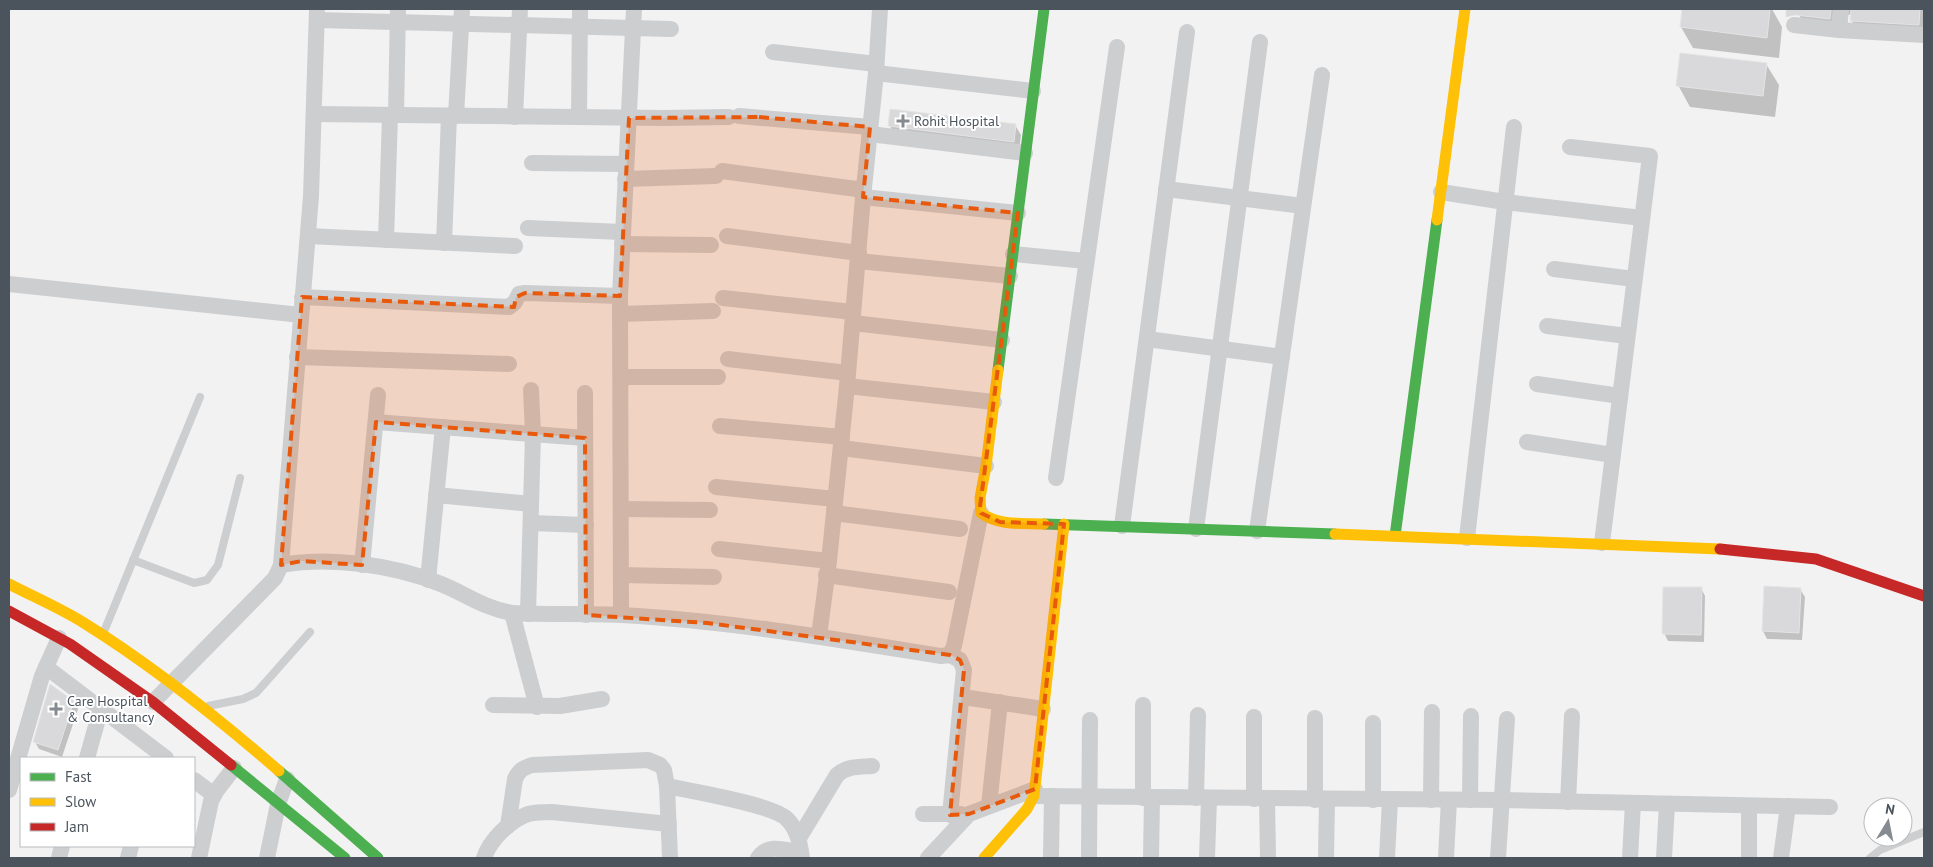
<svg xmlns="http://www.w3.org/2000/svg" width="1933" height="867" font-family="'PT Sans',sans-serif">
	<rect width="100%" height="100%" fill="#f3f2f2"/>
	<g fill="#0003">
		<polygon points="1683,9 1772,9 1782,27 1779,58 1693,48 1681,27"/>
		<polygon points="1800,9 1924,9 1924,39 1860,35 1851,20 1851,14 1808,30 1799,15"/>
		<polygon points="1766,64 1779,85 1775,117 1690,107 1678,85"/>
		<polygon points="1015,125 1021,135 1019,151 895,136 890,126"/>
		<polygon points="1701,588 1705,596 1704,642 1668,641 1664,633"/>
		<polygon points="1765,588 1800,589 1805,597 1802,640 1767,639 1763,631"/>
		<polygon points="73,702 78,709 62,757 39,749 35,742"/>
	</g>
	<g fill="#d9d9db" stroke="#e4e4e5">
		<polygon points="1682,9 1770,9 1767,38 1680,27"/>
		<polygon points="1786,9 1831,9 1830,19 1795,15 1786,17"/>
		<polygon points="1851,9 1920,9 1919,25 1850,21"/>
		<polygon points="1680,53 1767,63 1763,96 1676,86"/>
		<polygon points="890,109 1016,124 1014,142 888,126"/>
		<polygon points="1764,586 1801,588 1799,633 1762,631"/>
		<polygon points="1663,587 1702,587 1701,635 1662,634"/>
		<polygon points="50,684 74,701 58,750 33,742"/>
	</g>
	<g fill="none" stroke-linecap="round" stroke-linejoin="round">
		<g stroke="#ccced0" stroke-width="8">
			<polyline points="133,560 194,583 207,580 218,565 240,478"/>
			<polyline points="103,634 200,397"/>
			<polyline points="208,706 243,699 256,693 310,632"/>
			<polyline points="1870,858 1880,850 1924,832"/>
		</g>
		<g stroke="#ccced0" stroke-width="16">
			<polyline points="317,20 671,29"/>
			<polyline points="1794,25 1839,30 1924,35"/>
			<polyline points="1839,30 1841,9"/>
			<polyline points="773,52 876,64"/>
			<polyline points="876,73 1033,91"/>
			<polyline points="314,114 663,118 729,117"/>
			<polyline points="396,115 398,9"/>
			<polyline points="456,116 462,9"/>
			<polyline points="739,116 870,127"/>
			<polyline points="515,117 520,9"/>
			<polyline points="579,117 580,9"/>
			<polyline points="870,134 1025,153"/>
			<polyline points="1570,147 1650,156 1602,543"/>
			<polyline points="532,163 626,164"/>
			<polyline points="722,171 864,190"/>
			<polyline points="625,179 716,176"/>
			<polyline points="1166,189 1303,206"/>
			<polyline points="1441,192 1505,202 1642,218"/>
			<polyline points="863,197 1018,213"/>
			<polyline points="528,228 622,232"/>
			<polyline points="308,236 515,246"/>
			<polyline points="727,236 859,253"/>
			<polyline points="386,240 390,115"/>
			<polyline points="444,243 449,116"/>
			<polyline points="622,244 711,245"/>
			<polyline points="1013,254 1086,261"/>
			<polyline points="858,261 1010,276"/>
			<polyline points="1554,269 1634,279"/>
			<polyline points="9,284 301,315"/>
			<polyline points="302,297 509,307 515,302 519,294 525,293 620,296"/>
			<polyline points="723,298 853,312"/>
			<polyline points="620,314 713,311"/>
			<polyline points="853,323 1002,340"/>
			<polyline points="1547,326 1627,336"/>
			<polyline points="1147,339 1282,357"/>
			<polyline points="297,357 509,364"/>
			<polyline points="728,359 848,373"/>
			<polyline points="621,377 718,377"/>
			<polyline points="1537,384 1620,396"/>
			<polyline points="847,386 994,402"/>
			<polyline points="585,393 586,615"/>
			<polyline points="376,422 585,438"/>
			<polyline points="720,426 842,437"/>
			<polyline points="1527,442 1613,455"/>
			<polyline points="841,448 986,466"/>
			<polyline points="1056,478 1117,47"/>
			<polyline points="716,487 835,499"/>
			<polyline points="436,495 531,504"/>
			<polyline points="621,509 710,510"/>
			<polyline points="834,513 960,529"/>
			<polyline points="531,523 586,525"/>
			<polyline points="1122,526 1187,32"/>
			<polyline points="1196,529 1260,42"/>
			<polyline points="1257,531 1322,75"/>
			<polyline points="1467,538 1514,127"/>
			<polyline points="719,549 829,561"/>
			<path d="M281,565C330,556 394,565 441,584C466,594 483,608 512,613C548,615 585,613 622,615C729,621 835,639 941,656L950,655L960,660L964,670L950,815"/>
			<polyline points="362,565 378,395"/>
			<polyline points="621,575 714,577"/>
			<polyline points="826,575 949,592"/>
			<polyline points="428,580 443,427"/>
			<polyline points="512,613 537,707"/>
			<polyline points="528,614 533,434 531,390"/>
			<polyline points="621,615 620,296 634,9"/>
			<polyline points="819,636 829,561 847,386 863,197 876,73 880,9"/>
			<polyline points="950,655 954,646 981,513"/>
			<polyline points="46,667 166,758"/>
			<polyline points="963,697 1043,709"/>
			<polyline points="153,702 275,578 281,565 311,196 317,9"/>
			<polyline points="493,705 560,706 602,699"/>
			<polyline points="1254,717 1254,799"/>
			<polyline points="1373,723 1373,800"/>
			<polyline points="87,758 101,708"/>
			<polyline points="194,780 214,795"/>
			<path d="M667,786C691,791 774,805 787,819C798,830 800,844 802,858"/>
			<polyline points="9,790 42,676 59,638"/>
			<polyline points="1034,796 1502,800 1830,807"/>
			<polyline points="1143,798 1143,705"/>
			<polyline points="1196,798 1198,715"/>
			<polyline points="1267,799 1268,858"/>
			<polyline points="1315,800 1315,718"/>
			<polyline points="1431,800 1432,712"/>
			<polyline points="1470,800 1471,716"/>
			<polyline points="1568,802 1572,716"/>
			<polyline points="989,806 1000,702"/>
			<polyline points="1749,806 1749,858"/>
			<polyline points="923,814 961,814"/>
			<path d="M508,826L515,779C519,770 523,768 532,765L648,760L660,765L664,770L667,786L670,858"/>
			<path d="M799,838L837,775C847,766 859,767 872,766"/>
			<polyline points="59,858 62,846"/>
			<polyline points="128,858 131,846"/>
			<polyline points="199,858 211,801 217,790 234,768"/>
			<polyline points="267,858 278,804 287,779"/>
			<path d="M484,858C490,840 509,821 528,814C536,812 544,812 552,812L669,824"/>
			<path d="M758,858C768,843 785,850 801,853"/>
			<polyline points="928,858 969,814 1035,789"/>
			<polyline points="1051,858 1052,796"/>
			<polyline points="1089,858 1090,720"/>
			<polyline points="1151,858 1152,799"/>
			<polyline points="1207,858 1209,799"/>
			<polyline points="1326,858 1327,800"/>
			<polyline points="1387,858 1390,800"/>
			<polyline points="1446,858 1449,800"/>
			<polyline points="1498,858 1507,719"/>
			<polyline points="1630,858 1633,803"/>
			<polyline points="1664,858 1667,804"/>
			<polyline points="1781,858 1788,806"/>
		</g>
		<g stroke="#4caf50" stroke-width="11">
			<polyline points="998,370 1044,9"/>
			<polyline points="1044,524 1335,534"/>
			<polyline points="1395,536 1437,220"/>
			<polyline points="231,765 345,858"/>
			<polyline points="279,771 378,858"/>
		</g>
		<g stroke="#ffc107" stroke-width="11">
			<polyline points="1437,220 1465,9"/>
			<path d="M998,370L986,466L980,498L981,513C999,526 1023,523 1044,524"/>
			<polyline points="1335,534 1720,549"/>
			<path d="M9,584C34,597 60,608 84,623C153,666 217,717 279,771"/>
			<polyline points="984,858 1027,809 1034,796 1064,524"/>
		</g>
		<g stroke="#c62828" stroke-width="11">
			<polyline points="1720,549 1816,559 1924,596"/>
			<polyline points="9,611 70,644 153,702 231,765"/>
		</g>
	</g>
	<path fill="#e8590c" fill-opacity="0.2" stroke="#e8590c" stroke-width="4" stroke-dasharray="10 6" stroke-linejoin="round" d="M759,117L870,127L863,197L1018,213L980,507L981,513L1000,522L1064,524L1035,789L969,814L950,815L964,670L960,660L950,655L707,623L586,615L585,438L376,422L362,565L302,561L281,565L302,297L514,307L516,297L525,293L620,296L629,118Z"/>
	<g fill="#868b91" stroke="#fff" stroke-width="2">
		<path d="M900.5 113.5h5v5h5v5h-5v5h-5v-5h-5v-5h5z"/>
		<path d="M53.5 701.5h5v5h5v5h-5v5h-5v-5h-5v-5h5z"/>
	</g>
	<g text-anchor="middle" stroke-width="4" stroke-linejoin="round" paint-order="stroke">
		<g font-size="14" fill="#4b545d" stroke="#fff" text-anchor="start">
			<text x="914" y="126">Rohit Hospital</text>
			<text x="67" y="706">Care Hospital<tspan x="67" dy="16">&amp; Consultancy</tspan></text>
		</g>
	</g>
	<rect width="1933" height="867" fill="none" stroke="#4b545d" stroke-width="20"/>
	<rect x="20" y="757" width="175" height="90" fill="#ffffff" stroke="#b7bbbe"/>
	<rect x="30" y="773" width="25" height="8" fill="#4caf50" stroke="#b7bbbe"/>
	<text x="65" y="782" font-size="15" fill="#4b545d">Fast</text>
	<rect x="30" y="798" width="25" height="8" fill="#ffc107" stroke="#b7bbbe"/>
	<text x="65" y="807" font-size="15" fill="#4b545d">Slow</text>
	<rect x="30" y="823" width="25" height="8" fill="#c62828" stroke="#b7bbbe"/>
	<text x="65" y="832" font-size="15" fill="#4b545d">Jam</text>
	<g transform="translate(1888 822) rotate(10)"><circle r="24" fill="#ffffff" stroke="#b7bbbe"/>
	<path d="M0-4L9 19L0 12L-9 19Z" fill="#868b91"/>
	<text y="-8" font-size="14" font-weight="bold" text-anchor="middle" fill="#4b545d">N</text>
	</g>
</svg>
